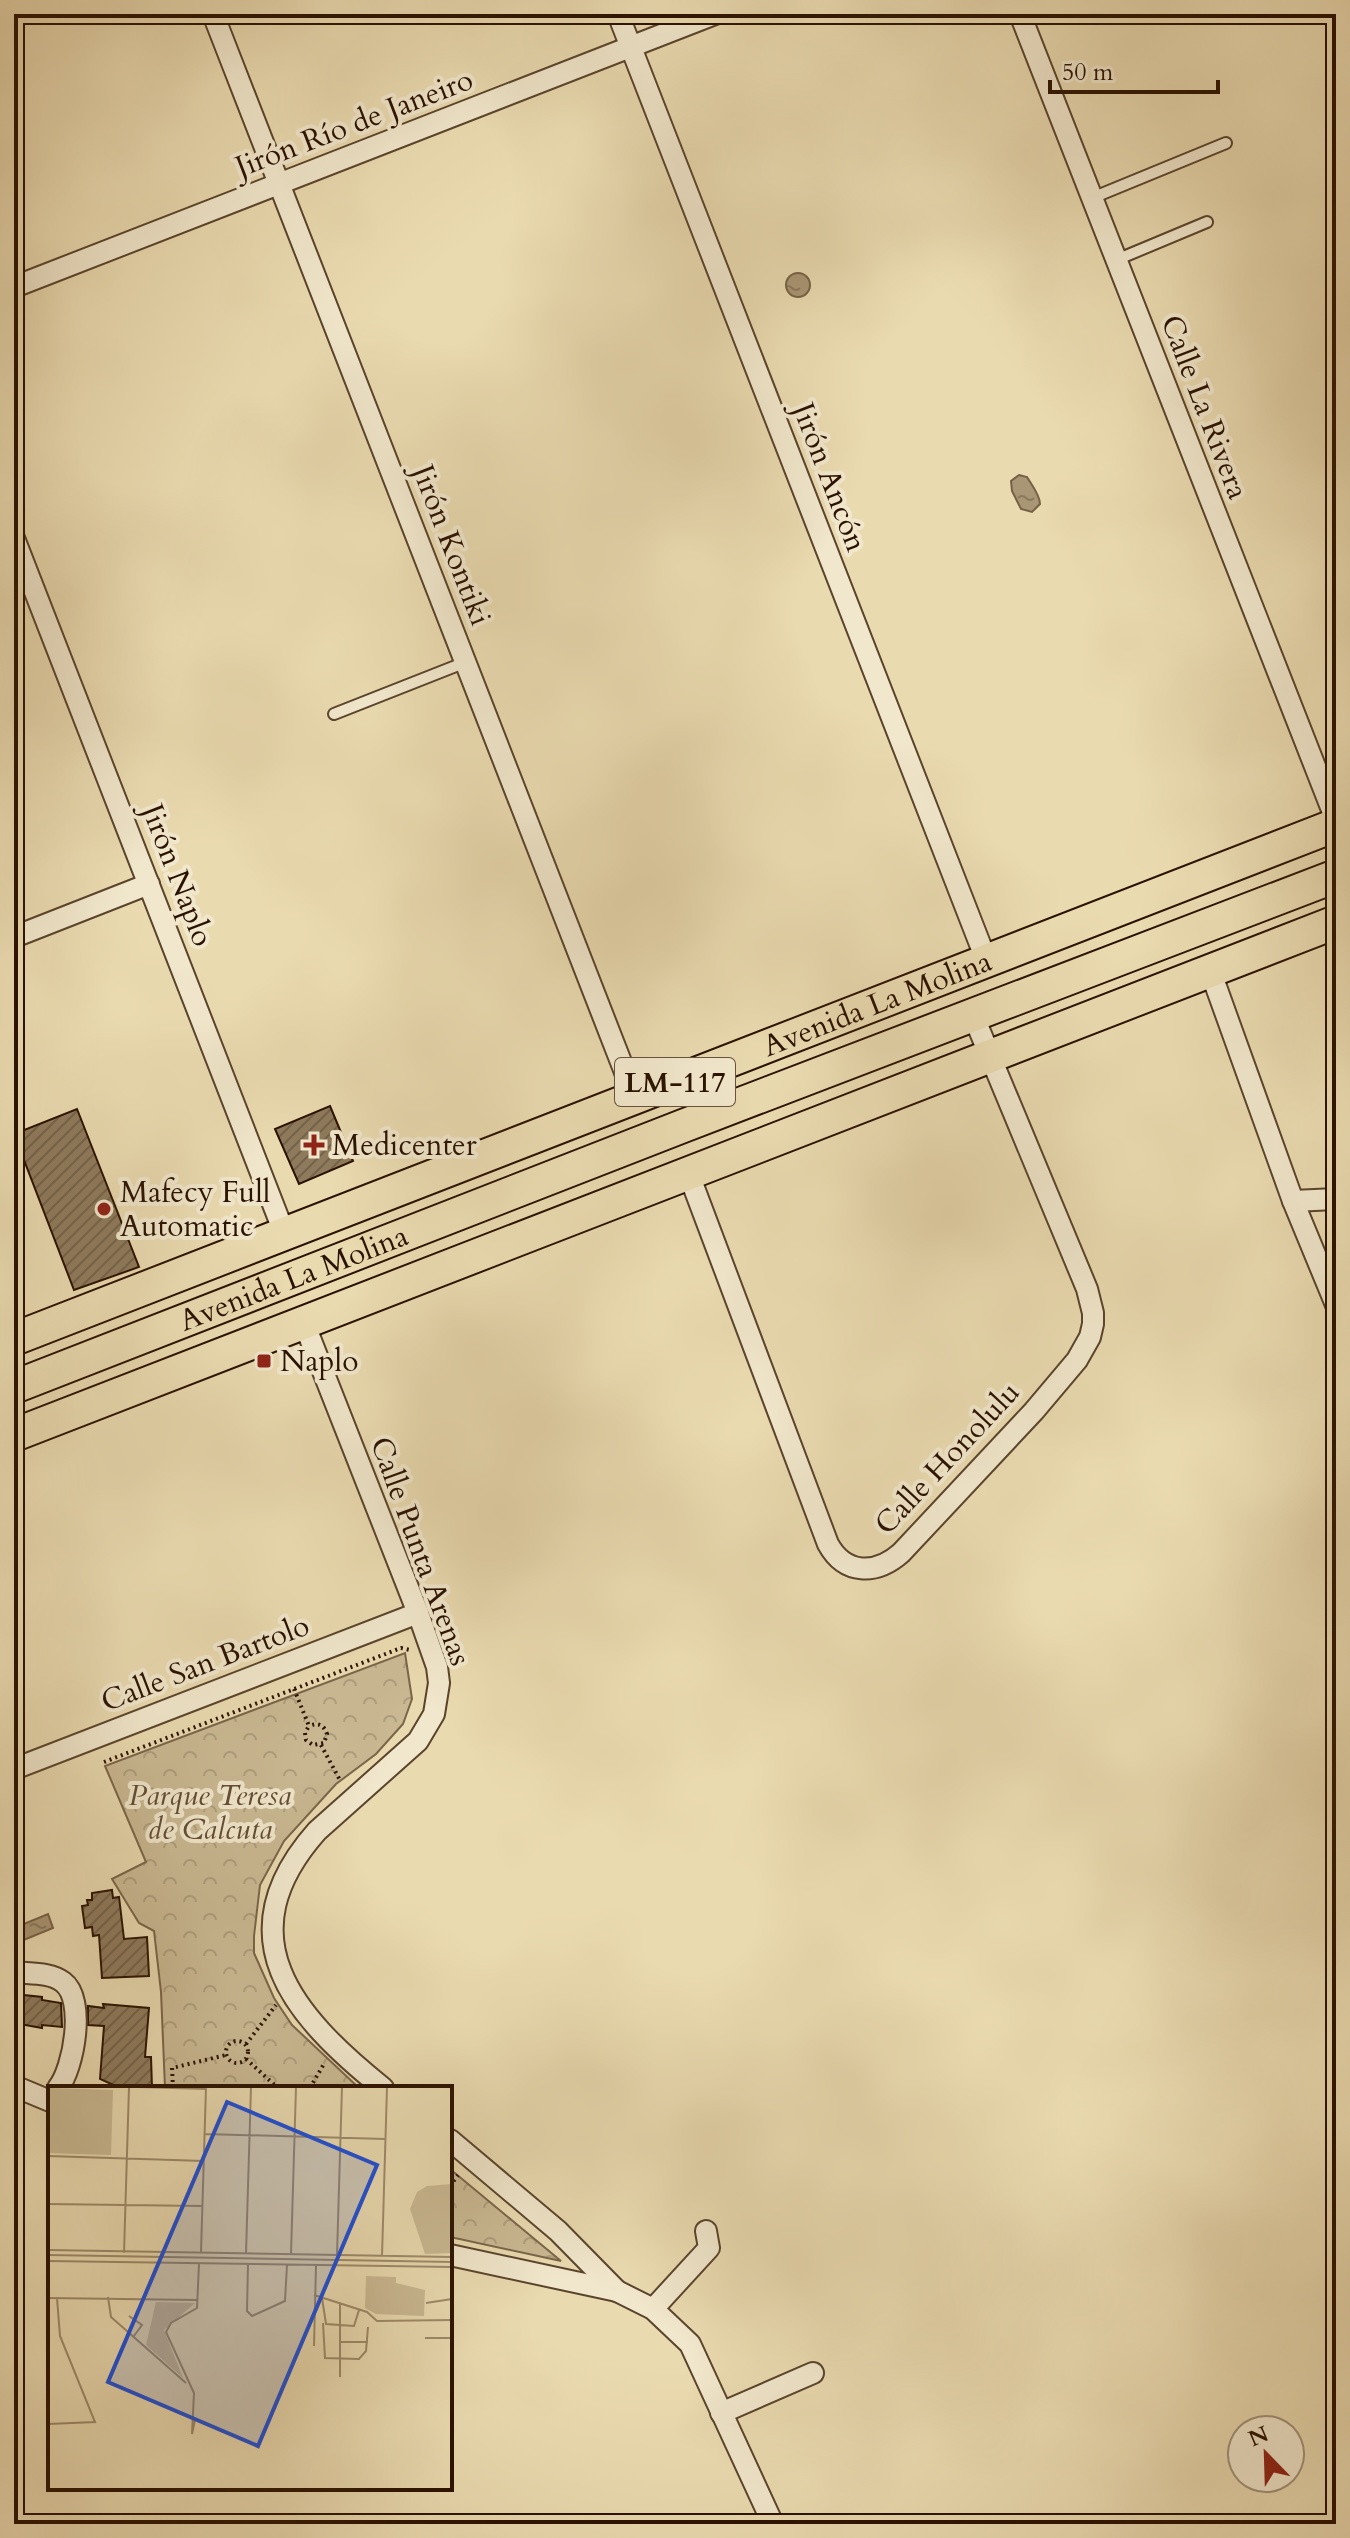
<svg xmlns="http://www.w3.org/2000/svg" width="1350" height="2538" font-family="Cardo,serif">
	<defs>
		<pattern id="forest-crowns" width="20" height="18" patternUnits="userSpaceOnUse" patternTransform="scale(2)"><rect width="20" height="18" fill="#c9b892"/><path d="M2 6a3 3 0 1 1 6 0M12 15a3 3 0 1 1 6 0" fill="none" stroke="#ad9d7c"/></pattern>
		<pattern id="water-ripples" width="26" height="14" patternUnits="userSpaceOnUse" patternTransform="scale(2)"><rect width="26" height="14" fill="#a99674"/><path d="M2 4q2-2 4 0t4 0M15 11q2-2 4 0t4 0" fill="none" stroke="#8a795d"/></pattern>
		<pattern id="building-hatch" width="6" height="6" patternUnits="userSpaceOnUse" patternTransform="scale(2)"><rect width="6" height="6" fill="#8e7a5c"/><path d="M-1 1l2-2M0 6l6-6M5 7l2-2" fill="none" stroke="#74634a"/></pattern>
	</defs>
	<rect width="100%" height="100%" fill="#eadab0"/>
	<filter id="stains"><feTurbulence type="fractalNoise" baseFrequency=".0025" numOctaves="4"/><feColorMatrix values="0 0 0 0 .2 0 0 0 0 .09 0 0 0 0 .02 0 0 0 .5 -.17"/></filter>
	<radialGradient id="worn" r=".72"><stop offset=".6" stop-color="#630" stop-opacity="0"/><stop offset="1" stop-color="#630" stop-opacity=".3"/></radialGradient>
	<g fill="url(#forest-crowns)" stroke="#7a6549" stroke-width="2">
		<polygon points="405,1653 412,1699 403,1724 376,1754 336,1784 284,1841 260,1885 254,1936 254,1953 274,1998 292,2025 359,2088 165,2088 161,1992 154,1931 139,1923 112,1879 146,1862 105,1766"/>
		<polygon points="450,2169 561,2261 450,2237"/>
	</g>
	<g fill="url(#water-ripples)" stroke="#766146" stroke-width="2">
		<circle cx="798" cy="285" r="12"/>
		<path d="M1019,475L1027,477C1031,484 1040,495 1040,504L1032,512L1021,509L1012,491L1011,481Z"/>
		<polygon points="48,1914 53,1928 19,1942 14,1928"/>
	</g>
	<g fill="url(#building-hatch)" stroke="#2a1200" stroke-width="2">
		<polygon points="330,1106 353,1161 299,1184 275,1129"/>
		<polygon points="77,1109 139,1267 74,1290 14,1134"/>
		<polygon points="112,1890 113,1898 119,1897 124,1939 147,1937 149,1976 102,1978 99,1935 93,1936 92,1927 85,1928 82,1906 88,1905 87,1900 92,1900 92,1893"/>
		<polygon points="14,1994 42,1997 42,2000 61,2003 62,2027 42,2025 42,2028 14,2023"/>
		<polygon points="103,2004 149,2008 145,2057 151,2057 152,2088 120,2088 100,2079 104,2026 88,2025 88,2006 104,2008"/>
	</g>
	<g fill="none" stroke-linecap="round" stroke-linejoin="round">
		<g stroke="#5a442c" stroke-width="14">
			<g id="lane">
				<polyline points="1092,198 1226,143"/>
				<polyline points="1116,260 1207,222"/>
				<polyline points="334,714 466,662"/>
			</g>
		</g>
		<g stroke="#5a442c" stroke-width="24">
			<g id="street">
				<polyline points="213,14 635,1098"/>
				<polyline points="618,14 987,962"/>
				<polyline points="1020,14 1336,820"/>
				<polyline points="14,287 715,14"/>
				<polyline points="14,538 285,1235"/>
				<polyline points="14,937 149,884"/>
				<polyline points="1210,970 1293,1201 1336,1305"/>
				<path d="M688,1172L828,1544C845,1575 876,1575 901,1553L1034,1411L1077,1360L1090,1337L1093,1324V1313L1087,1289L973,1015"/>
				<polyline points="1293,1201 1336,1199"/>
				<path d="M304,1323L418,1613L437,1667L439,1683L434,1714L418,1741L317,1831C224,1936 292,2015 383,2088"/>
				<polyline points="14,1769 418,1613"/>
				<path d="M14,1972C29,1974 50,1972 63,1982C86,1999 74,2068 58,2088"/>
				<polyline points="14,2086 50,2101"/>
				<polyline points="450,2140 558,2231 617,2291 653,2309 690,2344 773,2524"/>
				<polyline points="450,2255 617,2291"/>
				<polyline points="653,2309 709,2248 706,2231"/>
				<polyline points="721,2413 813,2373"/>
			</g>
		</g>
		<g stroke="#2a1200" stroke-width="36">
			<g id="primary">
				<path id="s1" d="M14,1339L1336,825"/>
				<path id="s2" d="M14,1387L683,1126L1336,876"/>
				<polyline points="14,1435 1336,922"/>
			</g>
		</g>
		<g stroke="#2a1200" stroke-width="4" stroke-dasharray="2 4" stroke-linecap="butt">
			<path d="M294,1689L309,1726L305,1733L306,1740L313,1745L324,1743L327,1734C324,1725 318,1722 309,1726"/>
			<polyline points="321,1745 341,1782"/>
			<polyline points="104,1762 401,1648 410,1650"/>
			<circle cx="237" cy="2052" r="11"/>
			<polyline points="246,2044 276,2005"/>
			<polyline points="246,2059 278,2088"/>
			<polyline points="173,2088 172,2068 226,2055"/>
			<polyline points="310,2088 325,2062"/>
			<polyline points="450,2186 458,2175"/>
		</g>
		<use href="#lane" stroke="#f1e7cc" stroke-width="10"/>
		<use href="#street" stroke="#f1e7cc" stroke-width="20"/>
		<use href="#primary" stroke="#eadab0" stroke-width="32"/>
	</g>
	<g fill="#8f2418" stroke="#f1e7cc" stroke-width="3">
		<path d="M310 1133h8v8h8v8h-8v8h-8v-8h-8v-8h8z"/>
		<circle cx="104" cy="1209" r="8"/>
		<rect x="256" y="1353" width="16" height="16" rx="4"/>
	</g>
	<g text-anchor="middle" stroke-width="8" stroke-linejoin="round" paint-order="stroke">
		<rect fill="#f1e7cc" stroke="#66523d" stroke-width="2" x="615" y="1058" width="120" height="48" rx="6"/>
		<g font-size="28" font-weight="bold" fill="#2a1200">
			<text x="675" y="1092">LM-117</text>
		</g>
		<g font-size="30" fill="#2a1200" stroke="#f1e7cc">
			<text transform="translate(354 123) rotate(-21)" y="10">Jirón Río de Janeiro</text>
			<text transform="translate(1205 407) rotate(69)" y="10">Calle La Rivera</text>
			<text transform="translate(830 477) rotate(69)" y="10">Jirón Ancón</text>
			<text transform="translate(452 545) rotate(69)" y="10">Jirón Kontiki</text>
			<text transform="translate(178 875) rotate(69)" y="10">Jirón Naplo</text>
			<text dy="10" stroke="none"><textPath href="#s1" startOffset="926">Avenida La Molina</textPath></text>
			<text dy="10" stroke="none"><textPath href="#s2" startOffset="300">Avenida La Molina</textPath></text>
			<text transform="translate(947 1458) rotate(-47)" y="10">Calle Honolulu</text>
			<text transform="translate(421 1551) rotate(70)" y="10">Calle Punta Arenas</text>
			<text transform="translate(205 1663) rotate(-21)" y="10">Calle San Bartolo</text>
		</g>
		<g font-size="30" fill="#2a1200" stroke="#f1e7cc" text-anchor="start">
			<text x="332" y="1155">Medicenter</text>
			<text x="120" y="1202">Mafecy Full<tspan x="120" dy="34">Automatic</tspan></text>
			<text x="280" y="1371">Naplo</text>
		</g>
		<g font-size="30" font-style="italic" fill="#624c33" stroke="#f1e7cc">
			<text x="210" y="1805">Parque Teresa<tspan x="210" dy="34">de Calcuta</tspan></text>
		</g>
	</g>
	<g transform="translate(48 2086)">
		<rect width="404" height="404" fill="#eadab0"/>
		<path d="M404,98V167L377,168L362,123L369,106L379,100ZM318,190L348,191V197L377,204L376,230L328,228L317,222Z" fill="#c9b892"/>
		<path d="M0,2L65,4L63,69L0,67ZM108,216L147,217L116,244L135,292L98,259Z" fill="#c9b892"/>
		<path fill="none" stroke="#9d8a6a" stroke-width="2" d="M91,1L158,3M157,48L337,53M0,70L156,75M0,118L154,120M0,164L404,171M153,166L158,1M76,167L81,1M198,167L203,1M243,168L248,1M0,169L404,176M289,169L294,1M334,170L339,1M0,175L404,181M200,178L199,225L204,230L237,215L239,179M266,209L319,226L329,235L404,234M60,211L63,231L138,297M0,212L150,214M274,212L278,238L306,240L311,224M378,217L404,213M292,218V291M81,230L94,239L86,250M275,237L277,272L311,273L318,265L320,241M377,252H404M292,256H320M266,260L268,180M147,334L144,348L146,307L118,246L123,237L149,222L151,178M0,338L47,336L12,250L9,212"/>
		<path fill="#1d4ed8" fill-opacity="0.15" stroke="#1d4ed8" stroke-width="4" d="M179,16L329,79L210,360L60,296Z"/>
		<rect width="404" height="404" fill="none" stroke="#2a1200" stroke-width="4"/>
	</g>
	<rect width="1350" height="2538" fill="none" stroke="#eadab0" stroke-width="48"/>
	<rect x="16" y="16" width="1318" height="2506" fill="none" stroke="#2a1200" stroke-width="4"/>
	<rect x="24" y="24" width="1302" height="2490" fill="none" stroke="#2a1200" stroke-width="2"/>
	<g transform="translate(1266 2454) rotate(337)"><circle r="38" fill="#f1e7cc" stroke="#a1927a" stroke-width="2"/>
	<path d="M0-6L14 30L0 20L-14 30Z" fill="#8f2418"/>
	<text y="-12" font-size="22" font-weight="bold" text-anchor="middle" fill="#2a1200">N</text>
	</g>
	<path d="M1050 80v12h168v-12" fill="none" stroke="#2a1200" stroke-width="4"/>
	<text x="1062" y="80" font-size="24" fill="#2a1200" stroke="#f1e7cc" stroke-width="6" paint-order="stroke">50 m</text>
	<rect width="100%" height="100%" filter="url(#stains)"/>
	<rect width="100%" height="100%" fill="url(#worn)"/>
</svg>
